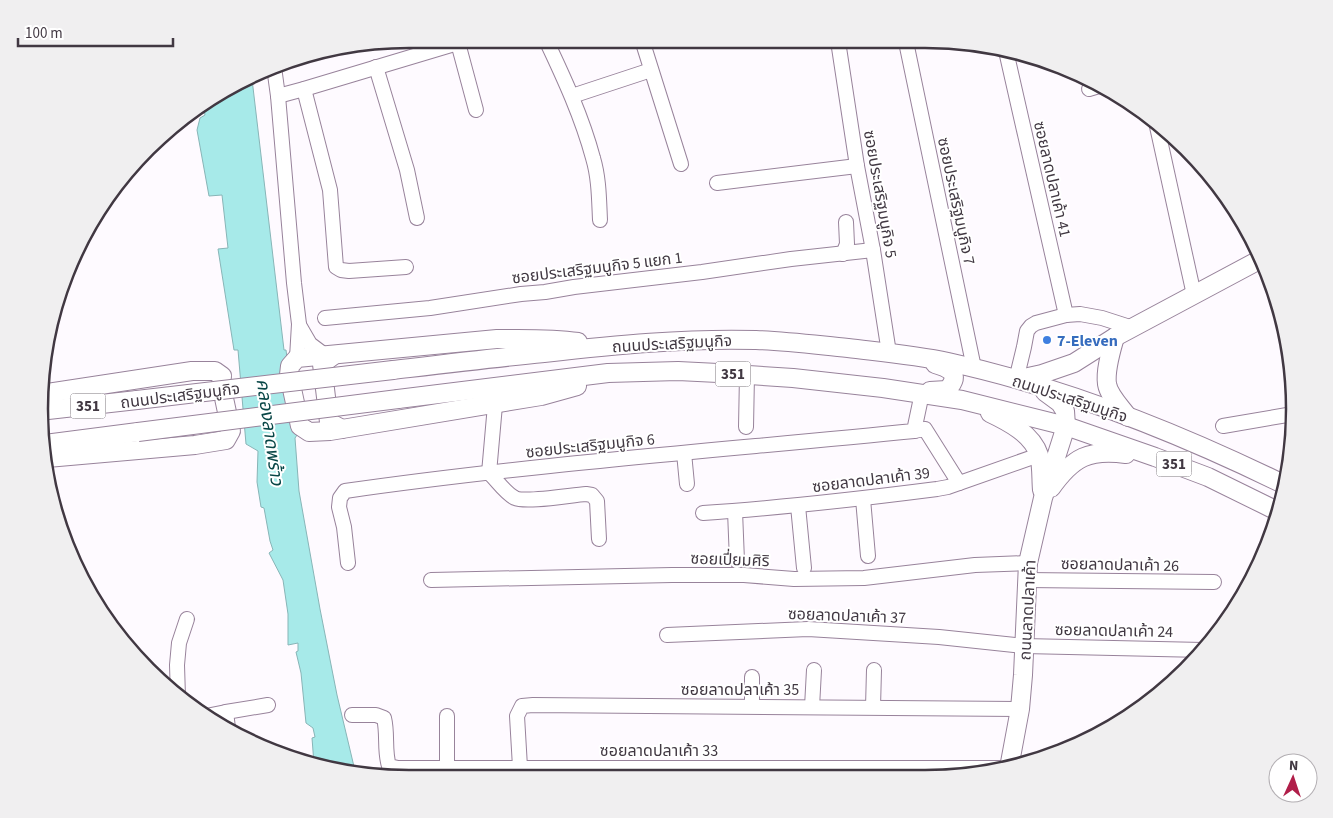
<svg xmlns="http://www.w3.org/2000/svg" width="1333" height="818" font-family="'Source Sans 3','Noto Sans Thai',sans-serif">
	<rect width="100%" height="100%" fill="#fefaff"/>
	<polygon fill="#a7eae9" stroke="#88b5b7" points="252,79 284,350 286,350 297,435 295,438 299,491 320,609 337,695 356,775 314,764 312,738 315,737 313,728 306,723 301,673 296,652 298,651 298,643 288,645 288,614 283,580 269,553 273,550 270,541 264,508 261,507 257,482 258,451 246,444 238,350 234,350 218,249 228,248 222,195 209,196 197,130 200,118 205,115 203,105"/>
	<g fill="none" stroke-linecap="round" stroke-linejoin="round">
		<g stroke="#98839b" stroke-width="16">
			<g id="minor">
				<path d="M546,40C564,78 582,117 593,158C599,178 599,199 600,220"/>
				<polyline points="642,40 681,164"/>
				<polyline points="838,41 857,166 873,250 889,353"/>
				<polyline points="906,42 974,368"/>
				<polyline points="458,43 476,110"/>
				<polyline points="1006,51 1066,315"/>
				<polyline points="274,67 278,96 294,283 299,324 297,358"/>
				<polyline points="376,67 407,170 417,218"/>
				<polyline points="304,89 330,190 336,267 341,270 349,271 406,267"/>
				<polyline points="1089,89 1099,86"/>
				<polyline points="278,96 304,89 471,39"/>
				<polyline points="572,96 651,70"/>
				<polyline points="1156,122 1194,295"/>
				<polyline points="717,183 857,166"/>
				<polyline points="843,254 847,244 846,222"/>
				<polyline points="325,318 430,308 521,294 545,292 574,287 702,272 791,259 873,250"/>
				<polyline points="299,325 310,344 326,356"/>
				<polyline points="1016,380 1024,347 1027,331 1031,326 1036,323 1066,315 1080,314 1102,318 1133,328"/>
				<path d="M495,405L489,473C497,480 505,493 515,498C526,503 571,495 586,494L592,495L597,501L599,539"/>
				<polyline points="1223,426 1293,414"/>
				<polyline points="746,427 747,375"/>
				<polyline points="914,431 925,429 959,483"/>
				<polyline points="684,453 687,484"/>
				<polyline points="863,499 868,556"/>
				<polyline points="798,506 804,568"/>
				<polyline points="735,511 737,561"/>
				<path d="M703,513C782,508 859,499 937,489L948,487L1039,455"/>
				<path d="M348,563L344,527L339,507L340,498L345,491C533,464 724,450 914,431L922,393"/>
				<polyline points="431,580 672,575 744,575 794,579 864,578 975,565 1028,563"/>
				<polyline points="1026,580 1214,582"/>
				<polyline points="667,635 808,629 939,637 1024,646 1203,650"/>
				<polyline points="752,677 752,706"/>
				<polyline points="178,697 177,665 179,643 187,619"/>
				<polyline points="812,707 814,670"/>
				<polyline points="873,707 874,670"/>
				<polyline points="226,712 268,705"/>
				<path d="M352,715H376L384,718C388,734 384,751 389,766L398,768H1009"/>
				<polyline points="206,716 226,712 228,728"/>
				<polyline points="447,716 447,769"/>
				<polyline points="520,767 517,716 522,706 533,705 1020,709"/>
			</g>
		</g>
		<g stroke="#98839b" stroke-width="20">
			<g id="major">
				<path d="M1115,337C1111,351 1105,370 1107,384C1109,396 1121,407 1128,417"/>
				<polyline points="334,355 322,364 329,422 342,429"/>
				<path d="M393,370C444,364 494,358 544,353C615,345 685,338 756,340C786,341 817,345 848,348C881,352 915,355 948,362C1064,387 1179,433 1285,485"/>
				<polyline points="1019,379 1042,374 1074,363 1115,337 1261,259"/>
				<path d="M577,386L541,396L330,431L309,432L300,426L289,375L290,366L297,358L497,339C524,339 551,338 578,342"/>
				<path d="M930,391L947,390C962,374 949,368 935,364"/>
				<polyline points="41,394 192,371 215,371 222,376 221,384 231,431 226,440 195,445 47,458"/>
				<polyline points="398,399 608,373 678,371 718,373 793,378 883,388 962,400 1066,426 1155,457 1208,477 1263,504 1279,512"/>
				<polyline points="39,411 137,400"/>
				<path d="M990,413C1009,422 1032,434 1039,455C1042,466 1041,479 1042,490"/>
				<polyline points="45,444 138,432"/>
				<path d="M1051,488C1073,457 1089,449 1126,454"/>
				<polyline points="1009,768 1020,709 1023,675 1028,563 1043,498 1066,426 1065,411 1060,403 1045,392"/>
			</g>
		</g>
		<use href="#minor" stroke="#fff" stroke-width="14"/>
		<use href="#major" stroke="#fff" stroke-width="18"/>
		<g stroke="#98839b" stroke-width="20" stroke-linecap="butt">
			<g id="major-bridge">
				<polyline points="137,400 393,370"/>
				<polyline points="138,432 398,399"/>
			</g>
		</g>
		<use href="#major-bridge" stroke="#fff" stroke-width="18"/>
	</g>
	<circle fill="#3f7fe0" stroke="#fff" stroke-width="2" cx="1047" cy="340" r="5"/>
	<g text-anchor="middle" stroke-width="4" stroke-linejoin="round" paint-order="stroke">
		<g fill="#fff" stroke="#7a747b" stroke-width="1">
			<rect x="715.5" y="361.5" width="35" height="25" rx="4"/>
			<rect x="70.5" y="393.5" width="35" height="25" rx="4"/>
			<rect x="1156.5" y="451.5" width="35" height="25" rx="4"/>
		</g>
		<g font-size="15" font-weight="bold" fill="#413842">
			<text x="733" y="379">351</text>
			<text x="88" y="411">351</text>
			<text x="1174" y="469">351</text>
		</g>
		<g font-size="16" fill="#413842" stroke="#fff">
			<text transform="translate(1053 179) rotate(77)" y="6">ซอยลาดปลาเค้า 41</text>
			<text transform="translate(881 194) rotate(80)" y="6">ซอยประเสริฐมนูกิจ 5</text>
			<text transform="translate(957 201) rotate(78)" y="6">ซอยประเสริฐมนูกิจ 7</text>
			<text transform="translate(597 267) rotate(-7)" y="6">ซอยประเสริฐมนูกิจ 5 แยก 1</text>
			<text transform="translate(672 343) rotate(-3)" y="6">ถนนประเสริฐมนูกิจ</text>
			<text transform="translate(180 395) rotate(-7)" y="6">ถนนประเสริฐมนูกิจ</text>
			<text transform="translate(1070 398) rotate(18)" y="6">ถนนประเสริฐมนูกิจ</text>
			<text transform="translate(590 445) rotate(-6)" y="6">ซอยประเสริฐมนูกิจ 6</text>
			<text transform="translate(871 479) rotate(-7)" y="6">ซอยลาดปลาเค้า 39</text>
			<text transform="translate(730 559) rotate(2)" y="6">ซอยเปี่ยมศิริ</text>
			<text transform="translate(1120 564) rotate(1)" y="6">ซอยลาดปลาเค้า 26</text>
			<text transform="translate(1027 610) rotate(-87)" y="6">ถนนลาดปลาเค้า</text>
			<text transform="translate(847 615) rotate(2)" y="6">ซอยลาดปลาเค้า 37</text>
			<text transform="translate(1114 630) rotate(1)" y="6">ซอยลาดปลาเค้า 24</text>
			<text x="740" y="695">ซอยลาดปลาเค้า 35</text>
			<text x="659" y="756">ซอยลาดปลาเค้า 33</text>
		</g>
		<g font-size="16" font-weight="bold" fill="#366cbe" stroke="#fff" text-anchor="start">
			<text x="1057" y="346">7-Eleven</text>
		</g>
		<g font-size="18" font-style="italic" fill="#084646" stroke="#fff">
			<text transform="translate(270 432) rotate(82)" y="6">คลองลาดพร้าว</text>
		</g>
	</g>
	<path d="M0 0H1333V818H0ZM409 48H925A361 361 0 0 1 1286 409V409A361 361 0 0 1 925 770H409A361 361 0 0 1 48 409V409A361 361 0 0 1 409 48Z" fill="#f0eff0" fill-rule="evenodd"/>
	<path fill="none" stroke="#413842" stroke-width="2.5" d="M409 48H925A361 361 0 0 1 1286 409V409A361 361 0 0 1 925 770H409A361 361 0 0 1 48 409V409A361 361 0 0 1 409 48Z"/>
	<g transform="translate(1293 778) rotate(3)"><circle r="24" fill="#ffffff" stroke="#b3afb3"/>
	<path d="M0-4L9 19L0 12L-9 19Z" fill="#b01e49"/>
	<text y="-8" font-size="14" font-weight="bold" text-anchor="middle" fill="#413842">N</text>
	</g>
	<path d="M18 38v8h155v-8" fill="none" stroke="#413842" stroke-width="2.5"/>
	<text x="25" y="38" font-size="15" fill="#413842" stroke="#ffffff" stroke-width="4" paint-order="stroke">100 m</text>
</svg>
